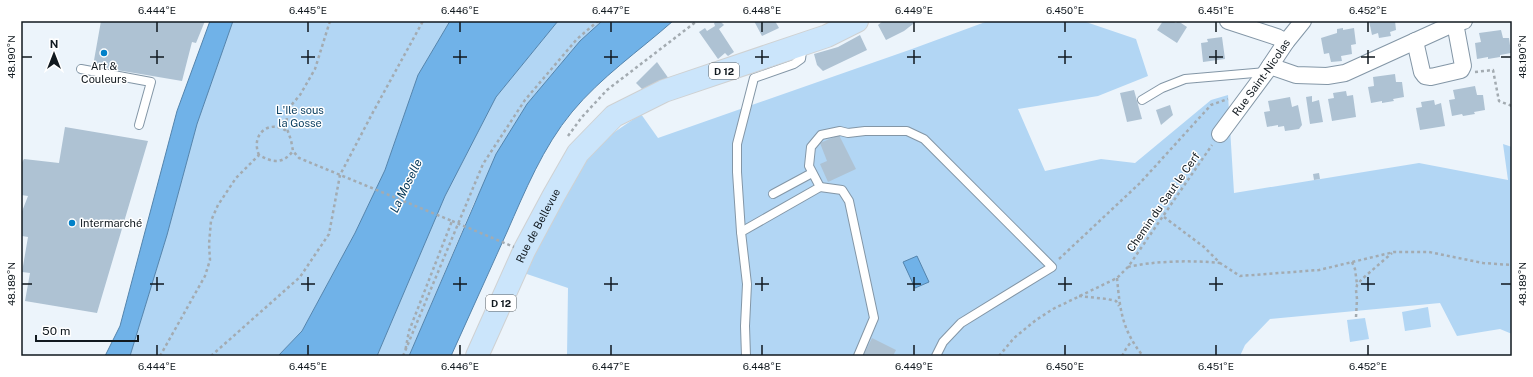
<svg xmlns="http://www.w3.org/2000/svg" width="1533" height="377" font-family="'Public Sans',sans-serif">
	<rect width="100%" height="100%" fill="#ecf4fb"/>
	<g fill="#b2d6f4">
		<polygon points="233,21 450,21 418,75 385,170 355,233 302,331 278,356 130,356 167,235 197,124"/>
		<polygon points="558,21 602,21 580,41 527,104 474,203 409,356 377,356 445,196 496,97"/>
		<polygon points="988,21 1083,21 1136,39 1148,76 1098,96 1018,109 1045,171 1101,159 1135,163 1211,100 1228,95 1234,193 1419,163 1508,180 1503,144 1512,147 1512,334 1500,329 1457,336 1440,303 1270,319 1245,345 1240,356 567,356 568,288 521,272 571,180 600,142 641,114 658,138 912,49"/>
		<polygon points="1428,307 1431,327 1405,331 1402,312"/>
		<polygon points="1365,318 1369,339 1350,342 1347,320"/>
	</g>
	<g fill="#70b2e8" stroke="#5484ac">
		<polygon points="210,21 233,21 197,124 167,235 130,356 105,356 120,326 177,111"/>
		<polygon points="450,21 558,21 496,97 445,196 377,356 278,356 302,331 355,233 385,170 418,75"/>
		<path d="M602,21H673C639,51 601,77 572,112C543,147 525,191 507,232C488,273 470,315 451,356H409L496,154L527,104L580,41Z"/>
		<polygon points="917,256 929,282 915,288 903,262"/>
	</g>
	<g fill="#aec2d3">
		<polygon points="101,21 205,21 196,43 192,42 182,81 93,66"/>
		<polygon points="717,21 720,21 724,25 719,29 734,52 728,56 725,53 718,59 699,32 705,28 707,31 715,26 714,23"/>
		<polygon points="754,21 775,21 779,28 762,36"/>
		<polygon points="883,21 917,21 904,31 886,40 878,25"/>
		<polygon points="1163,21 1172,21 1176,23 1178,21 1187,27 1177,43 1157,30"/>
		<polygon points="1369,21 1395,21 1396,30 1390,32 1391,36 1379,38 1378,33 1372,35"/>
		<polygon points="1343,28 1343,30 1354,28 1356,44 1351,45 1352,54 1341,56 1342,61 1331,62 1329,53 1324,54 1321,38 1337,33 1337,29"/>
		<polygon points="1501,30 1503,38 1509,38 1511,53 1500,55 1500,57 1488,59 1488,57 1477,59 1475,43 1481,42 1479,33"/>
		<polygon points="860,35 867,50 823,71 817,65 814,54 838,47"/>
		<polygon points="1222,37 1225,59 1203,62 1201,43 1208,42 1207,39"/>
		<polygon points="657,62 669,79 643,90 636,83"/>
		<polygon points="1395,74 1396,82 1402,82 1404,97 1393,99 1394,101 1382,103 1382,101 1371,103 1368,87 1374,86 1373,77"/>
		<polygon points="1475,86 1477,95 1483,95 1485,110 1474,112 1475,114 1463,116 1462,114 1452,116 1449,100 1455,99 1453,90"/>
		<polygon points="1134,90 1142,119 1127,122 1120,93"/>
		<polygon points="1346,91 1347,96 1353,95 1356,117 1332,121 1328,99 1334,98 1333,93"/>
		<polygon points="1312,96 1312,102 1319,100 1323,122 1310,124 1306,97"/>
		<polygon points="1290,97 1292,107 1298,105 1302,125 1299,129 1285,131 1284,126 1278,127 1278,125 1267,127 1264,112 1270,111 1268,101"/>
		<polygon points="1434,100 1435,105 1441,103 1445,126 1420,130 1416,108 1422,107 1421,102"/>
		<polygon points="1170,105 1173,115 1161,125 1156,110"/>
		<polygon points="65,127 148,141 97,313 25,301 30,273 22,272 28,237 22,236 21,214 28,196 21,195 21,164 24,159 59,163"/>
		<polygon points="839,135 856,169 828,182 820,164 827,161 820,143"/>
		<polygon points="1319,173 1320,179 1314,180 1313,174"/>
		<polygon points="872,338 896,350 893,356 863,356"/>
	</g>
	<g fill="none" stroke-linecap="round" stroke-linejoin="round">
		<g stroke="#8396a6" stroke-width="10">
			<g id="lane">
				<polyline points="81,69 151,82 139,125"/>
				<polyline points="1142,100 1162,88 1185,79 1266,72"/>
				<polyline points="820,187 842,190 849,201 874,318 858,356"/>
				<polyline points="773,194 812,173"/>
				<polyline points="741,232 737,172 737,144 754,78 794,64 801,59 803,45"/>
				<polyline points="746,356 745,326 747,284 741,232 820,187 809,166 811,147 821,135 840,131 848,133 865,131 907,131 924,139 1052,267 961,323 943,342 936,356"/>
			</g>
		</g>
		<g stroke="#8396a6" stroke-width="18">
			<g id="street">
				<polyline points="1228,21 1277,37 1286,42"/>
				<polyline points="1415,41 1422,72 1425,76 1431,77 1461,70 1463,66 1455,23"/>
				<polyline points="1270,66 1296,75 1327,76 1345,73 1455,23 1464,21"/>
				<path id="s1" d="M1220,134L1266,72L1286,42L1303,21"/>
			</g>
		</g>
		<g stroke="#cfd1d2" stroke-width="24">
			<g id="primary">
				<path id="s2" d="M477,356L524,251L554,195L578,153L614,116L664,91L827,36L857,21"/>
			</g>
		</g>
		<g stroke="#a3abb1" stroke-width="2.5" stroke-dasharray="3 3" stroke-linecap="butt">
			<polyline points="330,21 315,69 300,95 288,109 286,126 291,140 293,151 299,158 452,221 409,331 405,352"/>
			<polyline points="1475,72 1493,70 1499,101 1512,106"/>
			<polyline points="568,136 582,117 607,90 697,21"/>
			<path d="M259,155C250,134 270,118 288,132"/>
			<polyline points="1164,217 1204,247 1220,263 1240,276 1319,270 1394,252 1429,252 1483,263 1512,265"/>
			<polyline points="1059,259 1140,183 1211,105 1228,99"/>
			<polyline points="1352,262 1355,269 1357,284"/>
			<path d="M1128,267C1153,261 1193,260 1220,263"/>
			<path d="M1117,278C1120,310 1122,330 1143,356"/>
			<polyline points="1079,296 1107,299 1116,301 1119,306"/>
			<polyline points="1356,317 1357,299 1356,290 1357,285 1362,279 1392,253"/>
			<path d="M160,356L205,276L210,260L209,244L211,221L218,205L236,178L259,155C273,163 283,164 293,151"/>
			<polyline points="211,356 300,277 329,234 340,175 372,114 423,21"/>
			<polyline points="403,356 483,164 525,100 577,39 598,21"/>
			<polyline points="999,356 1014,338 1036,320 1053,309 1117,278 1128,267 1212,145"/>
			<polyline points="1122,356 1127,347 1132,341"/>
		</g>
		<use href="#lane" stroke="#fff" stroke-width="8"/>
		<use href="#street" stroke="#fff" stroke-width="16"/>
		<use href="#primary" stroke="#cbe5fb" stroke-width="22"/>
		<polyline stroke="#a3abb1" stroke-width="2.5" stroke-dasharray="3 3" stroke-linecap="butt" points="452,221 514,247"/>
	</g>
	<path fill="none" stroke="#11191f" stroke-width="1.5" d="M157,22V32M308,22V32M460,22V32M611,22V32M762,22V32M914,22V32M1065,22V32M1216,22V32M1368,22V32M157,50V64M308,50V64M460,50V64M611,50V64M762,50V64M914,50V64M1065,50V64M1216,50V64M1368,50V64M22,57H32M150,57H164M301,57H315M453,57H467M604,57H618M755,57H769M907,57H921M1058,57H1072M1209,57H1223M1361,57H1375M1501,57H1511M157,277V291M308,277V291M460,277V291M611,277V291M762,277V291M914,277V291M1065,277V291M1216,277V291M1368,277V291M22,284H32M150,284H164M301,284H315M453,284H467M604,284H618M755,284H769M907,284H921M1058,284H1072M1209,284H1223M1361,284H1375M1501,284H1511M157,345V355M308,345V355M460,345V355M611,345V355M762,345V355M914,345V355M1065,345V355M1216,345V355M1368,345V355"/>
	<g fill="#0181c9" stroke="#fff" stroke-width="1.5">
		<circle cx="104" cy="53" r="4"/>
		<circle cx="72" cy="223" r="4"/>
	</g>
	<g text-anchor="middle" stroke-width="3" stroke-linejoin="round" paint-order="stroke">
		<g fill="#fff" stroke="#585e62" stroke-width="1">
			<rect x="709" y="63" width="30" height="16" rx="3"/>
			<rect x="486" y="295" width="30" height="16" rx="3"/>
		</g>
		<g font-size="10" font-weight="bold" fill="#11191f">
			<text x="724" y="75">D 12</text>
			<text x="501" y="307">D 12</text>
		</g>
		<g font-size="11" fill="#11191f" stroke="#fff">
			<text x="104" y="70">Art &amp;<tspan x="104" dy="13">Couleurs</tspan></text>
			<text x="80" y="227" text-anchor="start">Intermarché</text>
		</g>
		<g font-size="11" fill="#11191f" stroke="#fff">
			<text dy="4" stroke="none"><textPath href="#s1" startOffset="70">Rue Saint-Nicolas</textPath></text>
			<text transform="translate(1163 202) rotate(-55)" y="4">Chemin du Saut le Cerf</text>
			<text dy="4" stroke="none"><textPath href="#s2" startOffset="144">Rue de Bellevue</textPath></text>
		</g>
		<g font-size="11" fill="#053b5e" stroke="#fff">
			<text x="300" y="114">L'Ile sous<tspan x="300" dy="13">la Gosse</tspan></text>
		</g>
		<g font-size="12" font-style="italic" fill="#003658" stroke="#fff">
			<text transform="translate(406 186) rotate(-64)" y="4">La Moselle</text>
		</g>
	</g>
	<rect width="1533" height="377" fill="none" stroke="#ffffff" stroke-width="44"/>
	<g transform="translate(54 54)" stroke="#ffffff" stroke-width="3" paint-order="stroke">
	<path d="M0-3L7 15L0 10L-7 15Z" fill="#11191f"/>
	<text y="-6" font-size="11" font-weight="bold" text-anchor="middle" fill="#11191f">N</text>
	</g>
	<path d="M36 335v6h102v-6" fill="none" stroke="#11191f" stroke-width="2"/>
	<text x="42" y="335" font-size="12" fill="#11191f" stroke="#ffffff" stroke-width="3" paint-order="stroke">50 m</text>
	<rect x="22" y="22" width="1489" height="333" fill="none" stroke="#11191f" stroke-width="1.5"/>
	<g font-size="10" text-anchor="middle" fill="#11191f">
		<text x="157" y="14">6.444°E</text>
		<text x="308" y="14">6.445°E</text>
		<text x="460" y="14">6.446°E</text>
		<text x="611" y="14">6.447°E</text>
		<text x="762" y="14">6.448°E</text>
		<text x="914" y="14">6.449°E</text>
		<text x="1065" y="14">6.450°E</text>
		<text x="1216" y="14">6.451°E</text>
		<text x="1368" y="14">6.452°E</text>
		<text transform="translate(11 57) rotate(-90)" y="4">48.190°N</text>
		<text transform="translate(1522 57) rotate(-90)" y="4">48.190°N</text>
		<text transform="translate(11 284) rotate(-90)" y="4">48.189°N</text>
		<text transform="translate(1522 284) rotate(-90)" y="4">48.189°N</text>
		<text x="157" y="370">6.444°E</text>
		<text x="308" y="370">6.445°E</text>
		<text x="460" y="370">6.446°E</text>
		<text x="611" y="370">6.447°E</text>
		<text x="762" y="370">6.448°E</text>
		<text x="914" y="370">6.449°E</text>
		<text x="1065" y="370">6.450°E</text>
		<text x="1216" y="370">6.451°E</text>
		<text x="1368" y="370">6.452°E</text>
	</g>
</svg>
